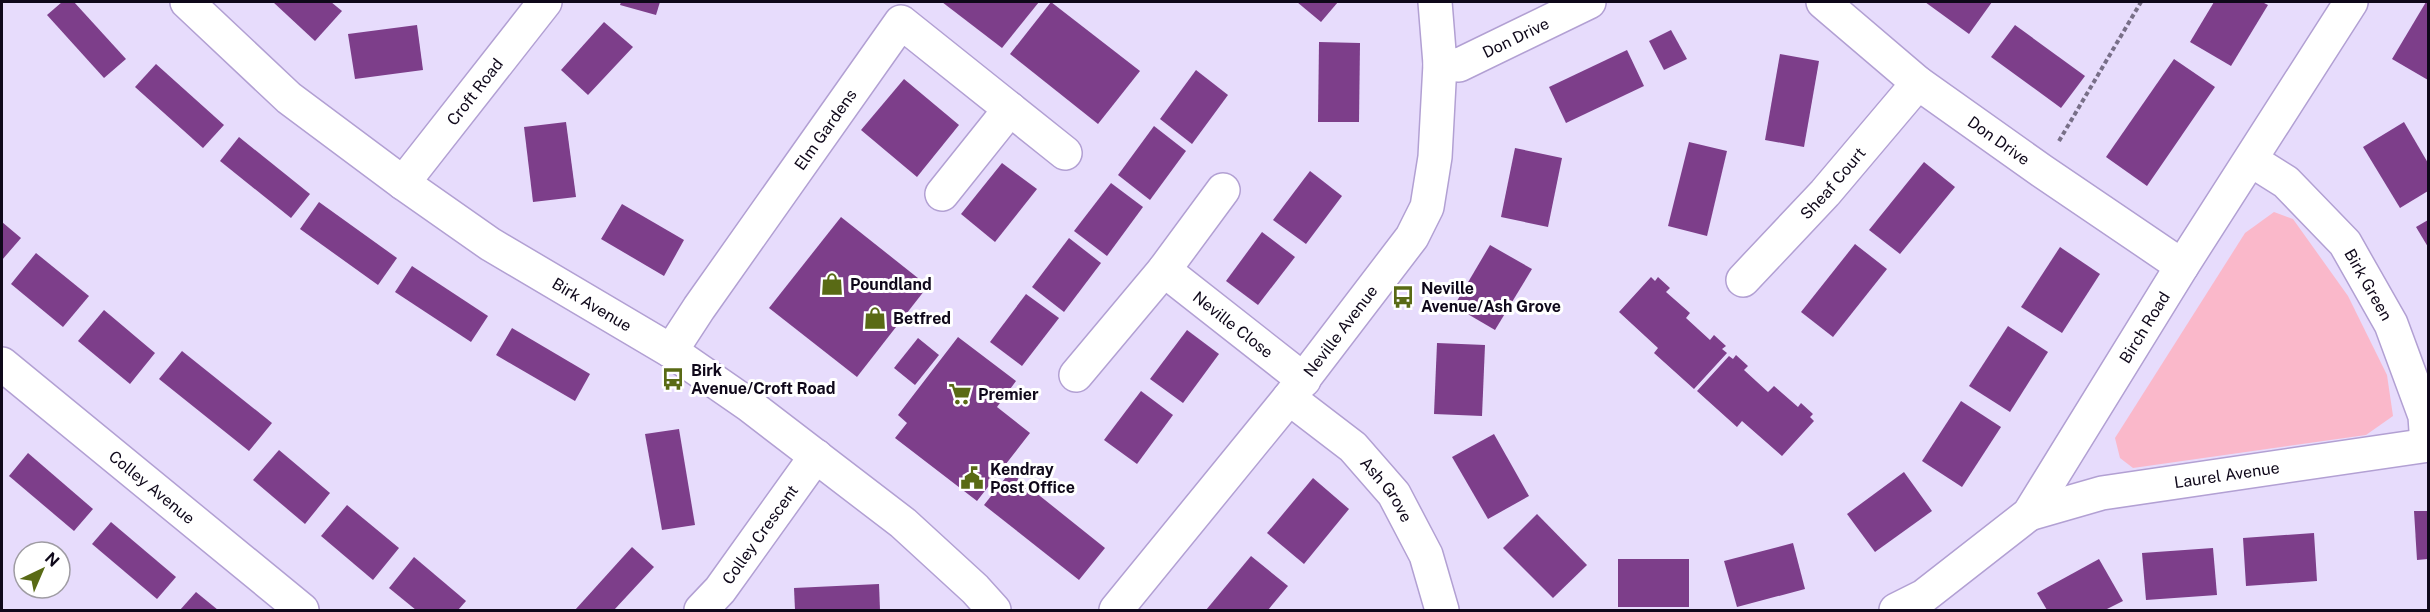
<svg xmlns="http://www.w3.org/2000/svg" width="2430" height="612" font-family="'Public Sans',sans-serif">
	<rect width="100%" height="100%" fill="#e7dcfc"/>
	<polygon fill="#fab8ca" points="2274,212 2293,219 2348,296 2387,375 2393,416 2366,435 2133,468 2120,458 2115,438 2245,233"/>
	<g fill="#7d3e8a">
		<polygon points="62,2 74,2 126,59 104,78 47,15"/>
		<polygon points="273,2 331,2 342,11 315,41"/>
		<polygon points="621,2 660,2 656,15 620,5"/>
		<polygon points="942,2 1039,2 1002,48"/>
		<polygon points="1051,2 1140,71 1098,124 1010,54"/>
		<polygon points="1297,2 1338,2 1321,22"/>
		<polygon points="1925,2 1992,2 1969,34"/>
		<polygon points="2214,2 2262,2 2268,5 2231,66 2190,42"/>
		<polygon points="2426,2 2428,2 2428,80 2392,59"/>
		<polygon points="604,22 633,47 588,95 561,70"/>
		<polygon points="417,25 423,70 355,79 348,34"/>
		<polygon points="2015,25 2085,76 2061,108 1991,57"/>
		<polygon points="1671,30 1687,59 1664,70 1649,41"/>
		<polygon points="1319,42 1360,43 1359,122 1318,122"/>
		<polygon points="1627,50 1644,86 1566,123 1549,87"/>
		<polygon points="1780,54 1819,61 1804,147 1765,140"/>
		<polygon points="2174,59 2215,87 2147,186 2106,157"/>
		<polygon points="156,64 224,125 203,148 135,87"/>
		<polygon points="1196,70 1228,95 1192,144 1160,119"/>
		<polygon points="904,79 959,125 917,177 861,130"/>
		<polygon points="566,122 576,197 533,202 524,127"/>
		<polygon points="2404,122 2428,163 2428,191 2400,208 2363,147"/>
		<polygon points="1154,126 1186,151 1150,200 1118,175"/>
		<polygon points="239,137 310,194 291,218 220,161"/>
		<polygon points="1689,142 1727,151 1707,236 1668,226"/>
		<polygon points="1515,148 1562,158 1548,227 1501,217"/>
		<polygon points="1924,162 1955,187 1900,254 1869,230"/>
		<polygon points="1002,163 1037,189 995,242 961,214"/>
		<polygon points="1310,171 1342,196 1306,244 1273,220"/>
		<polygon points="1111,183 1143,207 1107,256 1074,231"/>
		<polygon points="319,202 397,258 378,285 300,229"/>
		<polygon points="622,204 684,240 664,276 601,239"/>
		<polygon points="841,217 928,286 857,377 769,308"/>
		<polygon points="2428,220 2428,247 2416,227"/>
		<polygon points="2,222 21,238 2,260"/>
		<polygon points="1262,232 1295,257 1258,305 1226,281"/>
		<polygon points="1069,238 1101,263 1064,312 1032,287"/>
		<polygon points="1855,244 1887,269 1833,337 1801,312"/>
		<polygon points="1490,245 1532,269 1495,330 1454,306"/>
		<polygon points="2060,247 2100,274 2062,333 2021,307"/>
		<polygon points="36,253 89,296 63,327 11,284"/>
		<polygon points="412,266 488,316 471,342 395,292"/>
		<polygon points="1651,277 1655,281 1658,277 1670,288 1666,292 1690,313 1686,318 1710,340 1714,335 1726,346 1722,349 1727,353 1694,389 1654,353 1658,348 1619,312"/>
		<polygon points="1026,294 1059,318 1022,366 990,342"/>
		<polygon points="104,310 155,353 130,384 78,341"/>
		<polygon points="2008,326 2048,352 2010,412 1969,386"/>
		<polygon points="512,328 590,374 575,401 496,355"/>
		<polygon points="1187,330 1219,354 1183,403 1150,379"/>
		<polygon points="958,337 1016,381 997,407 1030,433 977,501 895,438 907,423 898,415"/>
		<polygon points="918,338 939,355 915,385 894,368"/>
		<polygon points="1437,343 1485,345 1482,416 1434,414"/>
		<polygon points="182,351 272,423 249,451 159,379"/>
		<polygon points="1736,355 1748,366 1744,370 1768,392 1774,386 1798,407 1801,403 1813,414 1810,417 1814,421 1782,456 1742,421 1737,427 1697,391 1729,356 1733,359"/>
		<polygon points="1141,391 1173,415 1137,464 1104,440"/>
		<polygon points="1961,401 2001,427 1962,487 1922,461"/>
		<polygon points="679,429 695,525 662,530 645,434"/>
		<polygon points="1494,434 1529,496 1488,519 1452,457"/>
		<polygon points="279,450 330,493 305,524 253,480"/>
		<polygon points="28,453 93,509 74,531 9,476"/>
		<polygon points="1010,472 1105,548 1079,580 984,505"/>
		<polygon points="1904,472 1932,511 1875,552 1847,514"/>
		<polygon points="1313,478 1349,509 1304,564 1267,533"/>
		<polygon points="347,505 399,548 373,580 321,536"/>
		<polygon points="2414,511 2428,511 2428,559 2417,560"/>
		<polygon points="1537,514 1587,565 1553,598 1503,548"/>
		<polygon points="111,522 176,577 157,599 92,544"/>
		<polygon points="2314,533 2317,581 2246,586 2243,538"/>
		<polygon points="1793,543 1805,589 1737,607 1724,561"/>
		<polygon points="632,547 654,567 614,610 575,610"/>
		<polygon points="2213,548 2217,595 2146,600 2142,553"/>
		<polygon points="1251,556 1288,586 1268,610 1206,610"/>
		<polygon points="414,557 466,601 458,610 416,610 389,588"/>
		<rect x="1618" y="559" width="71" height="48"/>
		<polygon points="2099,559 2123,601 2105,610 2047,610 2037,593"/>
		<polygon points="879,584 880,610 795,610 794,588"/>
		<polygon points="196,592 218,610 180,610"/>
	</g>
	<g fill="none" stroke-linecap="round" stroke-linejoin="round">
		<g stroke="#b2a0d3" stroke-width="36">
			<g id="minor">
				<path id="s1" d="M187,2L289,98L403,183L490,244L671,351L749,405L903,523L975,589L994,610"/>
				<path id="s2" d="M1823,2L1918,83L2042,171L2182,266"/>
				<path id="s3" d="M1440,64L1459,65L1589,2"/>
				<path id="s4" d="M2251,160L2286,182L2345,243L2391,324L2425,416L2427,445"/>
				<path id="s5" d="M403,183L545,2"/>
				<polyline points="942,194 1010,109"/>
				<path id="s6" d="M1164,270L1304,380"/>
				<path id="s7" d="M1743,280L1825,193L1918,83"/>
				<path id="s8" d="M671,351L699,308L901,22L1065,153"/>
				<path id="s9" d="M2,364L302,610"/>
				<polyline points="1076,375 1164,270 1223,190"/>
				<path id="s10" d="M1289,398L1353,447L1394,494L1426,555L1442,610"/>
				<path id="s11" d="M2029,514L2102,493L2428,445"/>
				<path id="s12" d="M701,610L720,590L816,456"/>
				<path id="s13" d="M1116,610L1289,398L1412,237L1427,207L1435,157L1440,64L1435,2"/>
				<path id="s14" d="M1896,610L1924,596L2029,514L2182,266L2351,2"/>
			</g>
		</g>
		<polyline stroke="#786f88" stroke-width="4" stroke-dasharray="4.5 3" stroke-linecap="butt" points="2059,141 2141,2"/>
		<use href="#minor" stroke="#fff" stroke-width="33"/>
	</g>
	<defs>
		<g id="shop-bare" transform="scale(1.8)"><path d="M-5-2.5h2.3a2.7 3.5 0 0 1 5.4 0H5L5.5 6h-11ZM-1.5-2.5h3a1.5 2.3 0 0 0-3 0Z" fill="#596a15" stroke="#fff" stroke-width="2.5" paint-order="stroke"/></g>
		<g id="bus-bare" transform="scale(1.8)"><path d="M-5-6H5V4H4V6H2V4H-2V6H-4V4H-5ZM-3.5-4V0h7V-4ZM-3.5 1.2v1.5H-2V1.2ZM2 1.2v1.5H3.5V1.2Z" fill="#596a15" stroke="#fff" stroke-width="2.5" paint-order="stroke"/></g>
		<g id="supermarket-bare" transform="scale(1.8)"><path d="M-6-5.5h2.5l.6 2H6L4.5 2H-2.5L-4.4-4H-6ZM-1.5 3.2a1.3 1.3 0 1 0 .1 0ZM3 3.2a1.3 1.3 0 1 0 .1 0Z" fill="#596a15" stroke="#fff" stroke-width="2.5" paint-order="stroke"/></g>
		<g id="civic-bare" transform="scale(1.8)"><path d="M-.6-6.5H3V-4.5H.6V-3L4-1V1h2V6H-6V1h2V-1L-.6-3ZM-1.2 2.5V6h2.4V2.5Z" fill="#596a15" stroke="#fff" stroke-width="2.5" paint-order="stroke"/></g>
	</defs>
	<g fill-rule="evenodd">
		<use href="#shop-bare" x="832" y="284"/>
		<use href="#bus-bare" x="1403" y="297"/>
		<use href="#shop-bare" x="875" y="318"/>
		<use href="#bus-bare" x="673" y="379"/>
		<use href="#supermarket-bare" x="960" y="394"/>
		<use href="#civic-bare" x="972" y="478"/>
	</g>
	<g text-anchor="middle" stroke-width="6" stroke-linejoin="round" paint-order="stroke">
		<g font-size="16" fill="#0f081a" stroke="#fff">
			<text dy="6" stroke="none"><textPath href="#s3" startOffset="82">Don Drive</textPath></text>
			<text dy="6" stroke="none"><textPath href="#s5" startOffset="116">Croft Road</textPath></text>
			<text dy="6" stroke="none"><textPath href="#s8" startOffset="270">Elm Gardens</textPath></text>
			<text dy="6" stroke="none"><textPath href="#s2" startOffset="224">Don Drive</textPath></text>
			<text dy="6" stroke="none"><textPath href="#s7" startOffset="132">Sheaf Court</textPath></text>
			<text dy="6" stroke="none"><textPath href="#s4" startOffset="174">Birk Green</textPath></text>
			<text dy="6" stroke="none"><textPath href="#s1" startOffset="507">Birk Avenue</textPath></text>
			<text dy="6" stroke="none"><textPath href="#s6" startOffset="88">Neville Close</textPath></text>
			<text dy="6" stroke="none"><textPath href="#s14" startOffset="384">Birch Road</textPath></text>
			<text dy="6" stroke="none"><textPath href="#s13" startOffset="358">Neville Avenue</textPath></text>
			<text dy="6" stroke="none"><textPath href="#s11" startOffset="202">Laurel Avenue</textPath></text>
			<text dy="6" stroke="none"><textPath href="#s9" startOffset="194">Colley Avenue</textPath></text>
			<text dy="6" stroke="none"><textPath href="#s10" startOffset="135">Ash Grove</textPath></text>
			<text dy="6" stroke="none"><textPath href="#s12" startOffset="96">Colley Crescent</textPath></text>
		</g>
		<g font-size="16" font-weight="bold" fill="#0f081a" stroke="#fff" text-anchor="start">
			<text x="850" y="290">Poundland</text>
			<text x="1421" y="294">Neville<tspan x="1421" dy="18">Avenue/Ash Grove</tspan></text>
			<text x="893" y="324">Betfred</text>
			<text x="691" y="376">Birk<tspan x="691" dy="18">Avenue/Croft Road</tspan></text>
			<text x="978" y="400">Premier</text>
			<text x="990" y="475">Kendray<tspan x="990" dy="18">Post Office</tspan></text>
		</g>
	</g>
	<rect width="2430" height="612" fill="none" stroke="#0f081a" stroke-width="6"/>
	<g transform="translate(42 570) rotate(44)"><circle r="28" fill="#ffffff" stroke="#9f9ca3" stroke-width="1.5"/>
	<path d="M0-4.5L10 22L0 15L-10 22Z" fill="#596a15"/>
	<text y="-9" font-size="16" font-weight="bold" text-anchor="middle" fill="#0f081a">N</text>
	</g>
</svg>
